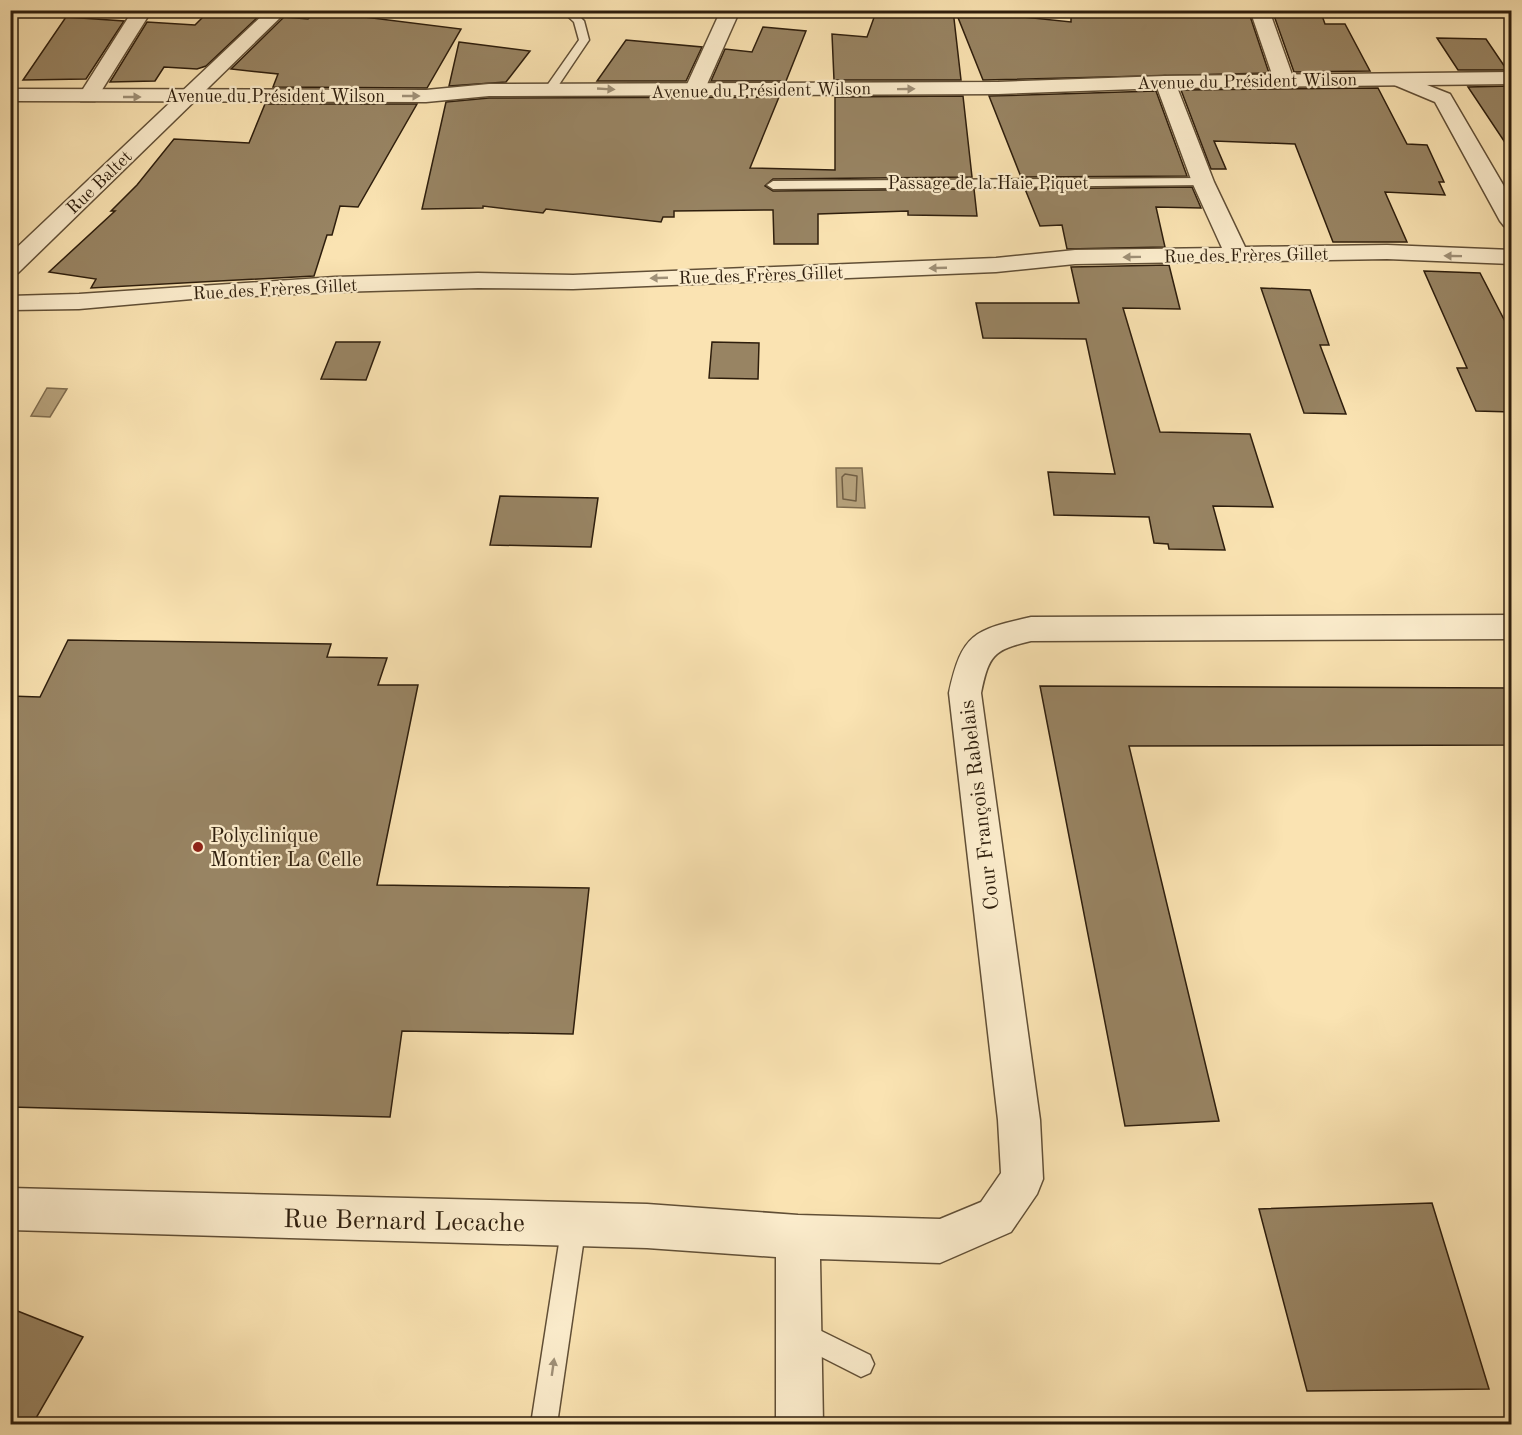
<svg xmlns="http://www.w3.org/2000/svg" width="1522" height="1435" font-family="'Old Standard TT',serif">
	<rect width="100%" height="100%" fill="#fae3b2"/>
	<filter id="stains"><feTurbulence type="fractalNoise" baseFrequency=".00333" numOctaves="4"/><feColorMatrix values="0 0 0 0 .2 0 0 0 0 .09 0 0 0 0 .02 0 0 0 .5 -.17"/></filter>
	<radialGradient id="worn" r=".72"><stop offset=".6" stop-color="#630" stop-opacity="0"/><stop offset="1" stop-color="#630" stop-opacity=".3"/></radialGradient>
	<g fill="#b5a07a" stroke="#7f6c4e" stroke-width="1.5">
		<polygon points="47,388 67,389 50,417 31,416"/>
		<polygon points="836,468 862,468 865,508 837,507"/>
	</g>
	<g fill="none" stroke-linecap="round" stroke-linejoin="round">
		<polygon stroke="#725f44" stroke-width="1.5" points="845,474 857,476 856,501 843,499 842,477"/>
	</g>
	<g fill="#988463" stroke="#2e1e0d" stroke-width="1.5">
		<polygon points="903,10 953,10 961,80 834,80 832,34 867,37 876,12 901,15"/>
		<polygon points="955,10 1071,22 1071,10 1248,10 1269,73 983,80"/>
		<polygon points="1272,10 1320,10 1325,24 1345,24 1370,71 1294,72"/>
		<polygon points="209,11 260,15 206,66 197,69 164,67 155,81 110,82 147,22 195,25"/>
		<polygon points="316,11 461,29 427,88 273,87 278,74 231,69 284,17 308,19"/>
		<polygon points="66,17 124,21 86,79 23,80"/>
		<polygon points="763,27 806,31 786,81 711,81 725,49 752,52"/>
		<polygon points="1437,38 1486,39 1507,70 1458,70"/>
		<polygon points="626,40 702,47 686,81 597,81"/>
		<polygon points="459,42 530,51 506,82 449,86"/>
		<polygon points="1512,86 1512,153 1468,87"/>
		<polygon points="1378,88 1407,144 1427,145 1444,182 1439,182 1445,195 1385,192 1407,242 1333,242 1295,144 1214,141 1226,169 1211,169 1181,90"/>
		<polygon points="1156,91 1187,176 1021,177 989,96"/>
		<polygon points="963,96 972,177 773,179 765,186 773,191 974,189 977,216 908,215 908,211 818,214 818,244 774,244 773,210 674,211 674,217 663,217 661,222 546,209 543,213 483,206 483,208 422,209 446,102 489,98 779,97 750,168 835,170 835,97"/>
		<polygon points="265,104 417,104 358,207 340,206 332,235 327,235 314,276 91,288 96,279 49,272 115,211 111,211 137,185 174,139 249,143"/>
		<polygon points="1192,187 1201,208 1156,207 1165,247 1067,249 1062,225 1040,226 1025,189"/>
		<polygon points="1169,265 1180,309 1123,308 1160,432 1250,434 1273,507 1213,506 1225,550 1169,549 1168,544 1154,543 1149,517 1054,515 1048,472 1115,474 1086,339 983,338 976,303 1079,303 1071,267"/>
		<polygon points="1424,271 1480,273 1512,335 1512,412 1476,411 1457,368 1467,368"/>
		<polygon points="1261,288 1310,290 1329,345 1320,345 1346,414 1304,413"/>
		<polygon points="336,342 380,342 366,380 321,379"/>
		<polygon points="712,342 759,343 758,379 709,378"/>
		<polygon points="500,496 598,498 591,547 490,545"/>
		<polygon points="68,640 331,644 327,657 387,658 378,685 418,685 377,885 589,888 573,1034 402,1031 390,1117 10,1107 10,696 40,697"/>
		<polygon points="1040,686 1512,688 1512,745 1129,746 1219,1121 1125,1126"/>
		<polygon points="1432,1203 1489,1389 1307,1391 1259,1209"/>
		<polygon points="10,1308 83,1337 32,1425 10,1425"/>
	</g>
	<g fill="none" stroke-linecap="round" stroke-linejoin="round">
		<g stroke="#614f36" stroke-width="3">
			<g id="service">
				<polygon points="561,10 573,10 584,21 589,40 554,92 550,93 544,90 579,40 574,22"/>
				<polygon points="1203,178 1209,182 1207,185 773,189 767,185 773,181"/>
				<polygon points="574,1212 582,1216 586,1224 557,1424 531,1424 562,1224 566,1216"/>
				<polygon points="801,1321 870,1355 874,1364 870,1373 861,1377 792,1342 789,1333 792,1324"/>
			</g>
		</g>
		<g stroke="#614f36" stroke-width="3">
			<g id="minor">
				<polygon points="133,10 152,10 95,101 81,101 78,97"/>
				<polygon points="268,10 288,10 18,273 10,275 10,254"/>
				<polygon points="721,10 740,10 704,91 701,95 687,95 684,91"/>
				<polygon points="1250,10 1269,10 1295,83 1292,87 1278,87 1275,83"/>
				<polygon points="1399,74 1450,94 1512,200 1512,228 1504,226 1500,221 1435,102 1392,84 1389,80 1392,76"/>
				<polygon points="1165,76 1172,78 1175,82 1214,182 1245,247 1387,245 1512,250 1512,264 1387,259 1075,264 996,272 573,289 478,288 335,292 192,299 79,309 10,310 10,296 79,294 335,277 478,273 573,275 996,258 1075,250 1222,248 1192,182 1155,82 1158,78"/>
				<path d="M1512,615V639L1031,641C993,650 989,655 981,693L1040,1120L1043,1179L1037,1194L1011,1232L940,1263L820,1259L823,1424H776V1257L647,1248L10,1230V1188L647,1204L798,1215L940,1219L981,1202L1001,1173L998,1120L949,693C962,633 974,630 1031,617Z"/>
			</g>
		</g>
		<g stroke="#614f36" stroke-width="3">
			<polygon id="tertiary" points="1512,72 1512,84 1165,88 998,94 489,96 426,102 10,101 10,89 426,90 489,84 998,82 1165,76"/>
		</g>
		<use href="#service" fill="#fcedcd" fill-rule="evenodd"/>
		<use href="#minor" fill="#fcedcd" fill-rule="evenodd"/>
		<use href="#tertiary" fill="#fcedcd" fill-rule="evenodd"/>
	</g>
	<defs><path id="oneway-solid" d="M-6-.8H1V-3.2L6.5 0L1 3.2V.8H-6Z" transform="scale(1.5)"/></defs>
	<g fill="#9f9077">
		<use href="#oneway-solid" transform="translate(606 89) rotate(3)"/>
		<use href="#oneway-solid" transform="translate(906 89) rotate(-1)"/>
		<use href="#oneway-solid" transform="translate(411 96)"/>
		<use href="#oneway-solid" transform="translate(132 97)"/>
		<use href="#oneway-solid" transform="translate(1453 256) rotate(-179)"/>
		<use href="#oneway-solid" transform="translate(1132 257) rotate(179)"/>
		<use href="#oneway-solid" transform="translate(938 268) rotate(178)"/>
		<use href="#oneway-solid" transform="translate(659 278) rotate(178)"/>
		<use href="#oneway-solid" transform="translate(553 1367) rotate(-82)"/>
	</g>
	<circle fill="#8f2418" stroke="#fcedcd" stroke-width="2" cx="198" cy="847" r="6"/>
	<g text-anchor="middle" stroke-width="4.5" stroke-linejoin="round" paint-order="stroke">
		<g font-size="18" fill="#2e1e0d" stroke="#fcedcd">
			<text transform="translate(1247 81) rotate(-1)" y="6">Avenue du Président Wilson</text>
			<text transform="translate(761 90) rotate(-1)" y="6">Avenue du Président Wilson</text>
			<text x="275" y="102">Avenue du Président Wilson</text>
			<text transform="translate(99 182) rotate(-44)" y="6">Rue Baltet</text>
			<text x="988" y="189">Passage de la Haie Piquet</text>
			<text transform="translate(1246 255) rotate(-1)" y="6">Rue des Frères Gillet</text>
			<text transform="translate(761 275) rotate(-2)" y="6">Rue des Frères Gillet</text>
			<text transform="translate(275 289) rotate(-3)" y="6">Rue des Frères Gillet</text>
		</g>
		<g font-size="21" fill="#2e1e0d" stroke="#fcedcd">
			<text transform="translate(979 805) rotate(-97)" y="7">Cour François Rabelais</text>
		</g>
		<g font-size="21" fill="#2e1e0d" stroke="#fcedcd" text-anchor="start">
			<text x="210" y="842">Polyclinique<tspan x="210" dy="24">Montier La Celle</tspan></text>
		</g>
		<g font-size="26" fill="#2e1e0d" stroke="#fcedcd">
			<text transform="translate(404 1220) rotate(1)" y="9">Rue Bernard Lecache</text>
		</g>
	</g>
	<rect width="1522" height="1435" fill="none" stroke="#fae3b2" stroke-width="36"/>
	<rect x="12" y="12" width="1498" height="1411" fill="none" stroke="#2e1e0d" stroke-width="3"/>
	<rect x="18" y="18" width="1486" height="1399" fill="none" stroke="#2e1e0d" stroke-width="1.5"/>
	<rect width="100%" height="100%" filter="url(#stains)"/>
	<rect width="100%" height="100%" fill="url(#worn)"/>
</svg>
